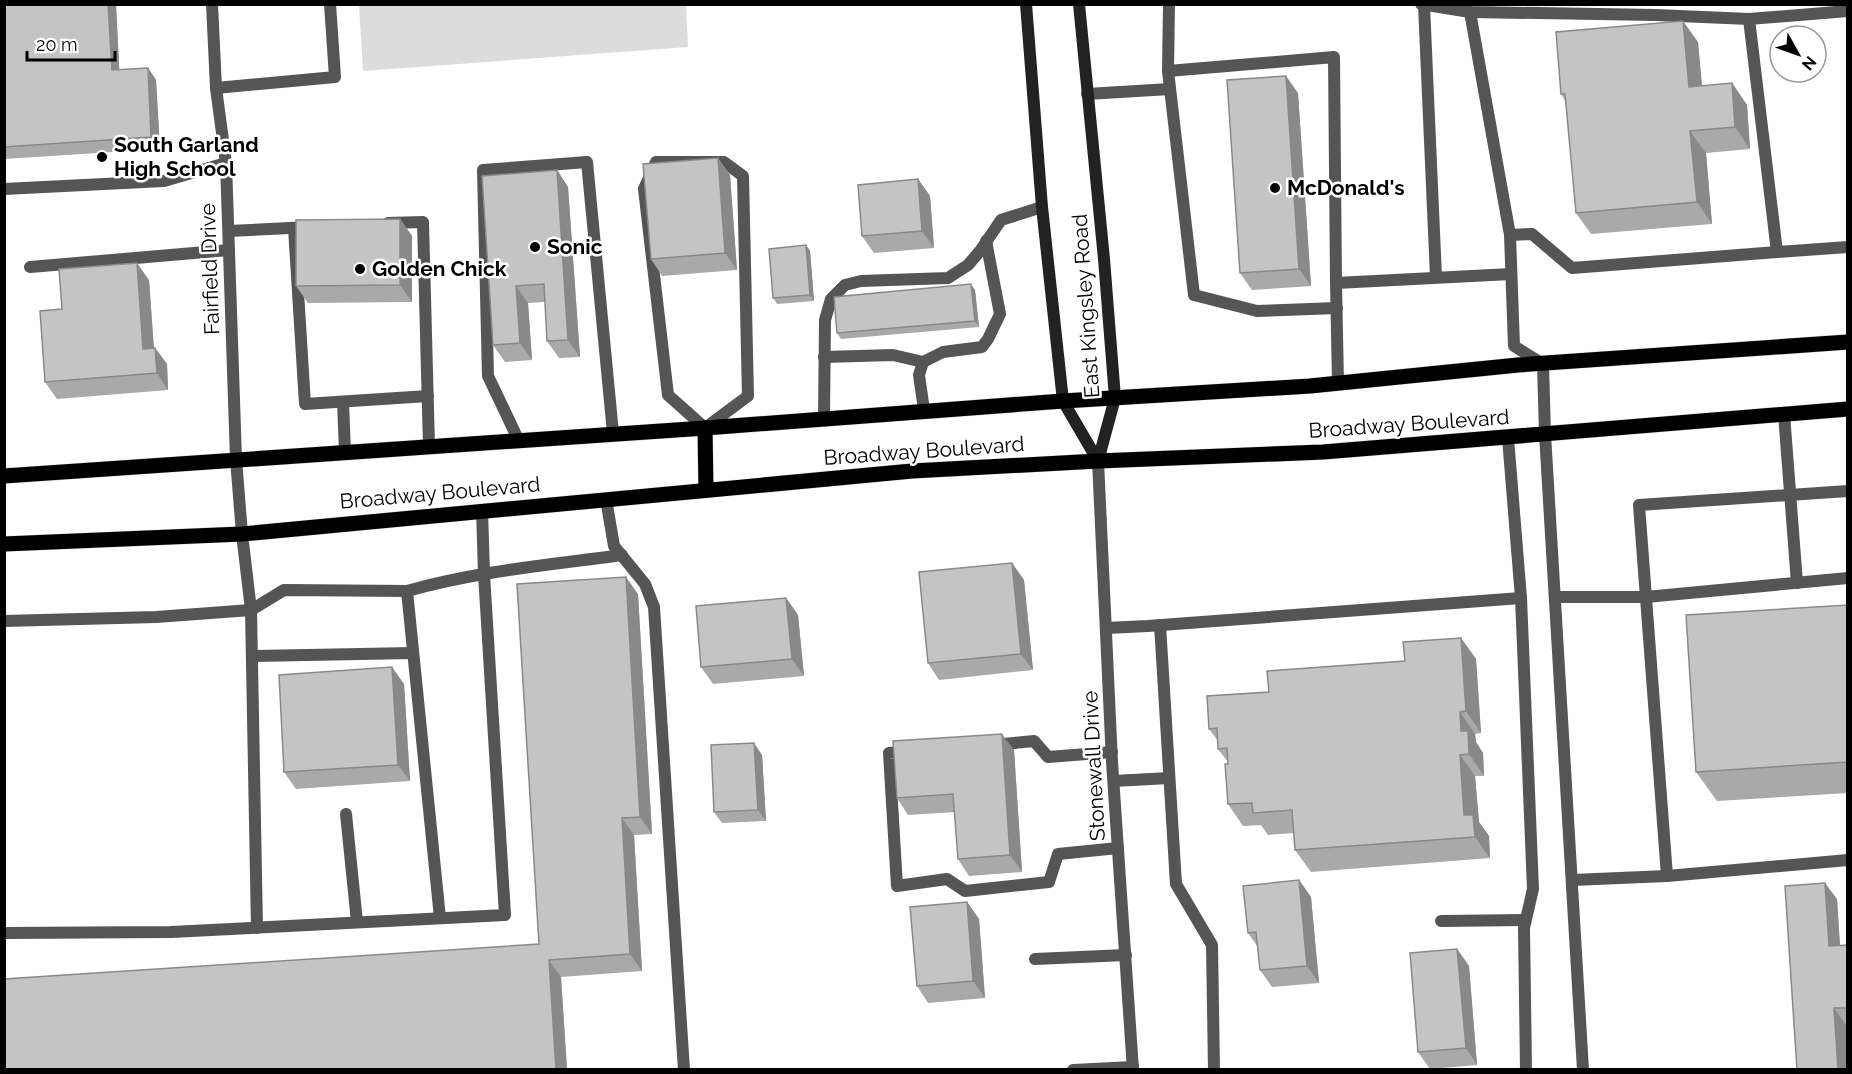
<svg xmlns="http://www.w3.org/2000/svg" width="1852" height="1074" font-family="Raleway,sans-serif">
	<rect width="100%" height="100%" fill="#fff"/>
	<polygon fill="#dcdcdc" points="359,5 686,5 688,47 363,71"/>
	<g fill="none" stroke-linecap="round" stroke-linejoin="round">
		<g stroke="#dbdbdb" stroke-width="16">
			<g id="primary">
				<polyline points="705,428 706,490"/>
				<polyline points="4,476 705,428 1063,401 1310,386 1518,365 1848,342"/>
				<polyline points="4,544 242,534 912,471 1098,461 1323,452 1848,409"/>
			</g>
		</g>
		<g stroke="#555" stroke-width="12">
			<polyline points="1421,4 1470,12 1656,15 1749,19"/>
			<polyline points="1424,5 1436,277"/>
			<polyline points="1470,12 1510,235"/>
			<polyline points="1168,71 1169,4"/>
			<polyline points="216,88 335,77 330,4"/>
			<polyline points="1087,94 1170,89"/>
			<polygon points="656,162 724,162 743,176 748,396 705,428 668,395 644,189"/>
			<polyline points="4,189 164,181 226,163"/>
			<polyline points="388,223 423,222 429,446"/>
			<polyline points="294,228 305,404 428,396"/>
			<polyline points="229,231 310,227"/>
			<polyline points="1777,252 1848,247"/>
			<polyline points="30,267 229,250"/>
			<polyline points="1336,283 1334,57 1168,71 1194,295 1257,311 1337,308"/>
			<polyline points="824,357 893,355 923,362"/>
			<polyline points="1338,383 1336,283 1511,274"/>
			<polyline points="343,402 345,452"/>
			<polyline points="924,410 919,375 923,362 943,352 982,347 988,339 1000,314 986,241"/>
			<polyline points="1784,414 1797,583"/>
			<polyline points="824,417 825,320 831,299 845,285 861,281 948,278 968,265 980,251 1001,220 1042,207"/>
			<polyline points="1508,438 1521,598 1533,889 1524,928 1526,1070"/>
			<polyline points="518,439 488,376 483,170 587,162 613,433"/>
			<polyline points="1848,491 1639,505 1667,876 1848,860"/>
			<polyline points="606,499 614,546 645,584 654,607 684,1070"/>
			<polyline points="1555,597 1646,597 1848,578"/>
			<polyline points="4,621 156,617 251,610 242,534"/>
			<polyline points="1160,625 1176,884 1212,945 1214,1070"/>
			<polyline points="1106,628 1148,626 1521,598"/>
			<polyline points="252,656 413,653"/>
			<polyline points="994,745 1034,741 1048,757 1112,752"/>
			<polyline points="908,751 889,753 897,886 947,879 965,891 1049,882 1058,854 1118,848"/>
			<polyline points="1114,781 1169,778"/>
			<polyline points="346,814 357,922"/>
			<polyline points="1572,880 1667,876"/>
			<path d="M440,918L407,591C477,571 550,565 622,555"/>
			<polyline points="1441,921 1525,920"/>
			<polyline points="257,928 251,610 284,590 407,591"/>
			<polyline points="4,933 171,932 505,915 484,574 482,510"/>
			<polyline points="1035,959 1126,955"/>
			<polyline points="1073,1070 1133,1067"/>
			<polyline points="1583,1070 1545,434 1543,364 1514,346 1510,235 1532,234 1572,268 1777,252 1749,19 1848,11"/>
		</g>
		<polyline stroke="#555" stroke-width="12" points="212,4 216,88 226,163 236,459 242,534"/>
		<polyline stroke="#555" stroke-width="12" points="1098,461 1112,762 1133,1070"/>
		<g stroke="#222" stroke-width="12">
			<polyline points="1026,4 1042,207 1063,401 1098,461"/>
			<polyline points="1079,4 1104,259 1115,398 1098,461"/>
		</g>
		<use href="#primary" stroke="#000" stroke-width="15"/>
	</g>
	<g fill="#a9a9a9">
		<polygon points="4,4 116,4 119,70 148,68 156,80 160,149 4,159"/>
		<polygon points="1698,42 1702,86 1732,83 1747,105 1750,149 1706,153 1712,224 1591,234 1576,213 1566,102 1561,94"/>
		<polygon points="1298,93 1311,286 1252,290 1240,273"/>
		<polygon points="718,158 730,175 737,270 662,276 651,259"/>
		<polygon points="557,170 568,187 580,357 559,358 547,341 545,302 528,303 532,360 505,362 493,345"/>
		<polygon points="918,179 930,196 934,248 874,253 862,236"/>
		<polygon points="400,219 412,236 412,302 308,303 296,286"/>
		<polygon points="806,245 810,251 814,301 777,304 773,298"/>
		<polygon points="149,280 154,348 155,348 167,364 168,390 57,399 45,382 62,309"/>
		<polygon points="975,290 979,327 841,339 837,333"/>
		<polygon points="1012,563 1024,580 1033,670 939,680 928,663"/>
		<polygon points="638,594 652,834 634,835 642,971 561,977 567,1070 539,944"/>
		<polygon points="786,598 798,615 804,676 713,684 701,667"/>
		<polygon points="1848,605 1848,793 1717,801 1696,772"/>
		<polygon points="1461,638 1476,659 1481,733 1475,734 1476,742 1483,753 1484,776 1475,776 1479,822 1489,836 1490,858 1311,872 1295,850 1294,833 1268,835 1261,825 1243,826 1228,804 1228,762 1218,749 1218,741 1209,729 1269,692 1405,661"/>
		<polygon points="404,684 410,781 296,789 284,772"/>
		<polygon points="1014,750 1022,872 969,876 958,859 955,812 908,815 897,798"/>
		<polygon points="762,755 766,821 722,823 714,812"/>
		<polygon points="1299,880 1311,897 1319,983 1272,987 1260,970 1258,947 1248,933"/>
		<polygon points="1837,899 1840,945 1848,945 1848,1025 1846,1025 1848,1070 1797,1070"/>
		<polygon points="967,902 979,919 985,998 928,1003 917,986"/>
		<polygon points="1457,949 1469,966 1477,1065 1430,1069 1418,1052"/>
	</g>
	<g fill="#898989">
		<polygon points="108,4 116,4 120,82 112,70"/>
		<polygon points="1683,21 1698,42 1704,109 1689,87"/>
		<polygon points="148,68 156,80 160,149 151,137"/>
		<polygon points="1286,76 1298,93 1311,286 1299,269"/>
		<polygon points="1732,83 1747,105 1750,149 1735,127"/>
		<polygon points="1690,131 1706,153 1712,224 1697,202"/>
		<polygon points="718,158 730,175 737,270 725,253"/>
		<polygon points="557,170 568,187 580,357 568,340"/>
		<polygon points="918,179 930,196 934,248 922,231"/>
		<polygon points="400,219 412,236 412,302 400,285"/>
		<polygon points="806,245 810,251 814,301 810,295"/>
		<polygon points="137,263 149,280 155,365 143,349"/>
		<polygon points="971,284 975,290 979,327 975,321"/>
		<polygon points="516,286 528,303 532,360 520,343"/>
		<polygon points="155,348 167,364 168,390 157,373"/>
		<polygon points="1012,563 1024,580 1033,670 1021,654"/>
		<polygon points="626,577 638,594 652,834 640,817"/>
		<polygon points="786,598 798,615 804,676 792,659"/>
		<polygon points="1461,638 1476,659 1481,733 1466,711"/>
		<polygon points="392,667 404,684 410,781 398,765"/>
		<polygon points="1460,712 1475,734 1476,742 1483,753 1484,776 1469,754 1461,731"/>
		<polygon points="1002,734 1014,750 1022,872 1010,855"/>
		<polygon points="754,743 762,755 766,821 758,810"/>
		<polygon points="1460,755 1475,776 1479,822 1489,836 1490,858 1475,837 1464,815"/>
		<polygon points="622,818 634,835 642,971 630,954"/>
		<polygon points="1299,880 1311,897 1319,983 1307,966"/>
		<polygon points="1825,883 1837,899 1841,963 1829,946"/>
		<polygon points="967,902 979,919 985,998 973,981"/>
		<polygon points="1457,949 1469,966 1477,1065 1466,1048"/>
		<polygon points="549,960 561,977 567,1070 556,1070"/>
		<polygon points="1834,1008 1846,1025 1848,1070 1838,1070"/>
	</g>
	<g fill="#c4c4c4" stroke="#898989" stroke-width="1.5">
		<polygon points="4,4 108,4 112,70 148,68 151,137 4,147"/>
		<polygon points="1683,21 1689,87 1732,83 1735,127 1690,131 1697,202 1576,213 1565,94 1561,94 1556,32"/>
		<polygon points="1286,76 1299,269 1240,273 1227,80"/>
		<polygon points="718,158 725,253 651,259 643,164"/>
		<polygon points="557,170 568,340 547,341 544,284 516,286 520,343 493,345 482,176"/>
		<polygon points="918,179 922,231 862,236 858,185"/>
		<polygon points="400,219 400,285 296,286 296,220"/>
		<polygon points="806,245 810,295 773,298 769,249"/>
		<polygon points="137,263 143,349 155,348 157,373 45,382 40,311 62,309 59,269"/>
		<polygon points="971,284 975,321 837,333 834,297"/>
		<polygon points="1012,563 1021,654 928,663 919,572"/>
		<polygon points="626,577 640,817 622,818 630,954 549,960 556,1070 4,1070 4,979 539,944 517,584"/>
		<polygon points="786,598 792,659 701,667 696,606"/>
		<polygon points="1848,605 1848,762 1696,772 1686,615"/>
		<polygon points="1461,638 1466,711 1460,712 1461,731 1468,731 1469,754 1460,755 1464,815 1473,815 1475,837 1295,850 1292,810 1253,813 1252,803 1228,804 1225,764 1228,764 1227,748 1218,749 1217,728 1209,729 1207,696 1269,692 1267,671 1405,661 1403,642"/>
		<polygon points="392,667 398,765 284,772 279,675"/>
		<polygon points="1002,734 1010,855 958,859 953,794 897,798 893,741"/>
		<polygon points="754,743 758,810 714,812 711,745"/>
		<polygon points="1299,880 1307,966 1260,970 1256,932 1248,933 1243,886"/>
		<polygon points="1825,883 1829,946 1848,945 1848,1008 1834,1008 1838,1070 1797,1070 1785,886"/>
		<polygon points="967,902 973,981 917,986 910,907"/>
		<polygon points="1457,949 1466,1048 1418,1052 1410,953"/>
	</g>
	<g fill="#000" stroke="#fff" stroke-width="2">
		<circle cx="102" cy="157" r="6"/>
		<circle cx="1275" cy="188" r="6"/>
		<circle cx="535" cy="247" r="6"/>
		<circle cx="360" cy="269" r="6"/>
	</g>
	<g text-anchor="middle" stroke-width="5" stroke-linejoin="round" paint-order="stroke">
		<g font-size="21" font-weight="bold" fill="#000" stroke="#fff" text-anchor="start">
			<text x="114" y="152">South Garland<tspan x="114" dy="24">High School</tspan></text>
			<text x="1287" y="195">McDonald's</text>
			<text x="547" y="254">Sonic</text>
			<text x="372" y="276">Golden Chick</text>
		</g>
		<g font-size="21" fill="#000" stroke="#fff">
			<text transform="translate(210 269) rotate(-92)" y="7">Fairfield Drive</text>
			<text transform="translate(1086 306) rotate(-94)" y="7">East Kingsley Road</text>
			<text transform="translate(1409 424) rotate(-4)" y="7">Broadway Boulevard</text>
			<text transform="translate(924 451) rotate(-4)" y="7">Broadway Boulevard</text>
			<text transform="translate(440 493) rotate(-5)" y="7">Broadway Boulevard</text>
			<text transform="translate(1094 766) rotate(-93)" y="7">Stonewall Drive</text>
		</g>
	</g>
	<rect width="1852" height="1074" fill="none" stroke="#000000" stroke-width="12"/>
	<g transform="translate(1798 54) rotate(130)"><circle r="28" fill="#ffffff" stroke="#999999" stroke-width="1.5"/>
	<path d="M0-4.5L10 22L0 15L-10 22Z" fill="#000000"/>
	<text y="-9" font-size="16" font-weight="bold" text-anchor="middle" fill="#000000">N</text>
	</g>
	<path d="M27 51v9h88v-9" fill="none" stroke="#000000" stroke-width="3"/>
	<text x="36" y="51" font-size="18" fill="#000000" stroke="#ffffff" stroke-width="4.5" paint-order="stroke">20 m</text>
</svg>
